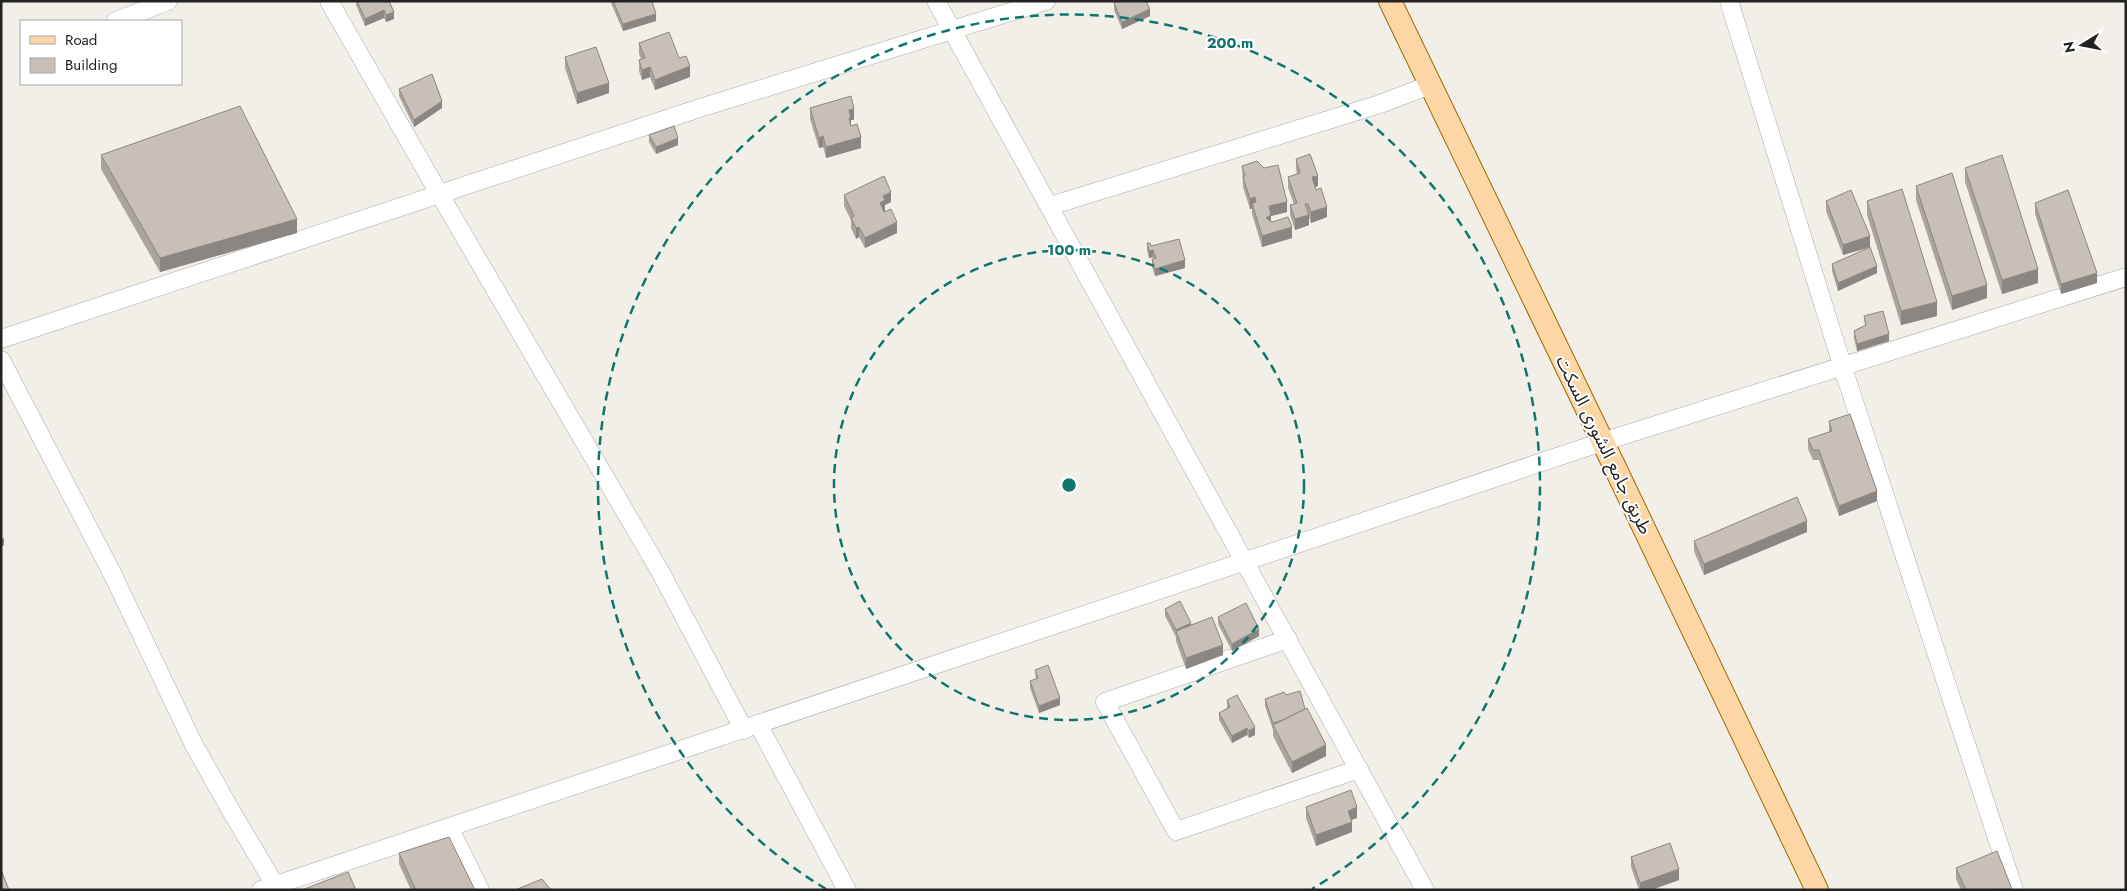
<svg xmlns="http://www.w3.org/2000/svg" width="2127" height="891" font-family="Jost,'Noto Sans Arabic',sans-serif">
	<rect width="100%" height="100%" fill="#f2efe9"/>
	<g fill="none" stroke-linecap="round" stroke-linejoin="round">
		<g stroke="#a9a9a9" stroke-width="19">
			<g id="minor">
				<polyline points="329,1 440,195 661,573 744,730"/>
				<polyline points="936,1 1425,890"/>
				<polyline points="1729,1 1843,368 2014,890"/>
				<polyline points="116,21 168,1"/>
				<polyline points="1050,206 1380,104 1430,85"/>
				<polyline points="1,339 703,107 1046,1"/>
				<polyline points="1,360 112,573 194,745 234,816 278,890"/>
				<polyline points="1288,639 1105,702 1176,831 1359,769"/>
				<polyline points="758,724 847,890"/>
				<polyline points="449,827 480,890"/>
				<polyline points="261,890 1602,442 2126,277"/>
			</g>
		</g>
		<g stroke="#a06b00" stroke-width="24">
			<path id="major" d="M1390,1C1532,297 1677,593 1817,890"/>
		</g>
		<use href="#minor" stroke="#fff" stroke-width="18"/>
		<use href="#major" stroke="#fcd6a4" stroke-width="22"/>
	</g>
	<g fill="#aba49e">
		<polygon points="356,1 391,1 390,3 394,19 386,22 384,18 365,26 356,5"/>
		<polygon points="611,1 652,1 656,21 623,31 611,3"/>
		<polygon points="1114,3 1150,16 1122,29 1114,10"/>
		<polygon points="639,43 679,58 690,77 655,90 650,77 642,80 639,71 639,60 641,59 639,54"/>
		<polygon points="565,57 609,93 577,104 565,68"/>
		<polygon points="399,89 442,108 414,127 399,96"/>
		<polygon points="810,108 854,120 851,120 851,126 861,148 826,158 823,147 819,148 810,119"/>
		<polygon points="649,135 678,145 656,154 649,142"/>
		<polygon points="101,155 297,233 160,272 101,169"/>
		<polygon points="1296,159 1318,186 1315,187 1327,217 1311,223 1309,217 1309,225 1295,230 1290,215 1290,205 1294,204 1288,188 1288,177 1297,174 1296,169"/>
		<polygon points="1242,166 1287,212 1271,216 1271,221 1292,238 1262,247 1252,214 1252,209 1250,209 1243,187"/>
		<polygon points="1965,168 2038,283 2002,294 1965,182"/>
		<polygon points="1916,186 1987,298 1952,310 1916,200"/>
		<polygon points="844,195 891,202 885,205 885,211 884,211 897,233 865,248 859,237 856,239 851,228 851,220 844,206"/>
		<polygon points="1826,201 1870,247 1843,255 1826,211"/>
		<polygon points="1867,201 1937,316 1901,325 1867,215"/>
		<polygon points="2035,203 2097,283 2061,294 2035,214"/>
		<polygon points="1147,243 1151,246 1185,268 1155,276 1152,267 1152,259 1154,259 1153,257 1149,258 1147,250"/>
		<polygon points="1832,264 1877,273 1838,291 1832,271"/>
		<polygon points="1864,316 1889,341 1857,351 1854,338 1854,331 1865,325"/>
		<polygon points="1829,421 1877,501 1839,516 1819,460 1813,460 1808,449 1808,439 1829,432"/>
		<polygon points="1807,532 1704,575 1694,551 1694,541"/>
		<polygon points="1165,609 1191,625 1223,655 1186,669 1176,641 1176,637 1165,616"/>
		<polygon points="1218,617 1259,636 1232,651 1218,624"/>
		<polygon points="1035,670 1060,705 1039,713 1030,688 1030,681 1036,679"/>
		<polygon points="1286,695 1305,709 1326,756 1292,773 1273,736 1273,730 1265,706 1265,699"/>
		<polygon points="1227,700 1255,735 1249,738 1247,735 1232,743 1219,720 1219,713 1227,708"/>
		<polygon points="1306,807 1357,818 1351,820 1352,832 1316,846 1306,818"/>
		<polygon points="399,853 475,890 411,890 399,864"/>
		<polygon points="1631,857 1679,880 1651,890 1639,890 1631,867"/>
		<polygon points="1956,868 2012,890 1961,890 1956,879"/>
	</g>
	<g fill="#8b8681">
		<polygon points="1150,9 1150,16 1122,29 1122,22"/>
		<polygon points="384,10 384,18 365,26 365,19"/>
		<polygon points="394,12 394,19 386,22 386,15"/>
		<polygon points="656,14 656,21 623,31 623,24"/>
		<polygon points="690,66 690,77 655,90 655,80"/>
		<polygon points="650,67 650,77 642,80 642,70"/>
		<polygon points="609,83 609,93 577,104 577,93"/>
		<polygon points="442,101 442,108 414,127 414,120"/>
		<polygon points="854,109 854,120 851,120 851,128 849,129 849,110"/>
		<polygon points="823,136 823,147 819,148 819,138"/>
		<polygon points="861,137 861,148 826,158 826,147"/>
		<polygon points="678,138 678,145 656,154 656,147"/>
		<polygon points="1318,176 1318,186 1312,188 1312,177"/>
		<polygon points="891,192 891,202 885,205 885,211 880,213 880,203 883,196"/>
		<polygon points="1255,197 1255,208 1252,203 1252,209 1250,209 1250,199"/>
		<polygon points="1287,202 1287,212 1271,216 1271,226 1266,218 1269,206"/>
		<polygon points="1327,207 1327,217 1311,223 1311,212"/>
		<polygon points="1309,215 1309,225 1295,230 1295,219"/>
		<polygon points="297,219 297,233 160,272 160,258"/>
		<polygon points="897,222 897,233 865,248 865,238"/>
		<polygon points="859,227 859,237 856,239 856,228"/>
		<polygon points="1292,227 1292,238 1262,247 1262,236"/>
		<polygon points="1870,236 1870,247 1843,255 1843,245"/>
		<polygon points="1153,250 1153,257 1149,258 1149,251"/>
		<polygon points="1185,260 1185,268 1155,276 1155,269"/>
		<polygon points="1877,266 1877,273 1838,291 1838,283"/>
		<polygon points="2038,269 2038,283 2002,294 2002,280"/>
		<polygon points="2097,273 2097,283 2061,294 2061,284"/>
		<polygon points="1987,285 1987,298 1952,310 1952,296"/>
		<polygon points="1937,302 1937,316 1901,325 1901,311"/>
		<polygon points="1889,334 1889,341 1857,351 1857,344"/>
		<polygon points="1877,491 1877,501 1839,516 1839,506"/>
		<polygon points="1807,521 1807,532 1704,575 1704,564"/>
		<polygon points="4,538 4,545 1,547 1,540"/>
		<polygon points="1191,623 1191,630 1176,631 1176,637 1176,630"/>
		<polygon points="1259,629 1259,636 1232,651 1232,644"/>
		<polygon points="1223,645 1223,655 1186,669 1186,658"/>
		<polygon points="1060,698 1060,705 1039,713 1039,706"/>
		<polygon points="1255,727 1255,735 1249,738 1249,731"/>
		<polygon points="1247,728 1247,735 1232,743 1232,736"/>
		<polygon points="1326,745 1326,756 1292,773 1292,762"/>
		<polygon points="1357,807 1357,818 1348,821 1348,811"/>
		<polygon points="1352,822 1352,832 1316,846 1316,835"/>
		<polygon points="1679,869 1679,880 1651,890 1640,890 1640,883"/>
	</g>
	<g fill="#c7bfb8" stroke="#8b8681">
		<polygon points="357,1 389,1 394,12 386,15 384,10 365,19"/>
		<polygon points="613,1 652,1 656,14 623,24"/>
		<polygon points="1118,1 1146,1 1150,9 1122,22 1114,3"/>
		<polygon points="669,32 679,58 686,56 690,66 655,80 650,67 642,70 639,60 645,58 639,43"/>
		<polygon points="596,47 609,83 577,93 565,57"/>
		<polygon points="432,74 442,101 414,120 399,89"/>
		<polygon points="851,96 854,109 849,110 851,118 849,118 851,126 857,124 861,137 826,147 823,136 819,138 810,108"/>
		<polygon points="240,106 297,219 160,258 101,155"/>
		<polygon points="674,126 678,138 656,147 649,135"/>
		<polygon points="1310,154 1318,176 1312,177 1316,190 1321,188 1327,207 1311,212 1308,204 1305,204 1309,215 1295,219 1290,205 1297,203 1288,177 1300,173 1296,159"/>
		<polygon points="2002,155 2038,269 2002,280 1965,168"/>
		<polygon points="1257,161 1264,168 1278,165 1287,202 1269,206 1271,215 1266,218 1272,222 1288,217 1292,227 1262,236 1252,203 1256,202 1255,197 1250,199 1243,177 1245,176 1242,166"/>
		<polygon points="1952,173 1987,285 1952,296 1916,186"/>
		<polygon points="884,176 891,192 883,196 885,200 880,203 884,212 891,209 897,222 865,238 859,227 856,228 851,218 854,216 844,195"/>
		<polygon points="1902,189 1937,302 1901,311 1867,201"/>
		<polygon points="1851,190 1870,236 1843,245 1826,201"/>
		<polygon points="2068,190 2097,273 2061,284 2035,203"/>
		<polygon points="1179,239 1185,260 1155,269 1152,259 1156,258 1153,250 1149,251 1147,243 1150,243 1151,246"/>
		<polygon points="1870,247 1877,266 1838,283 1832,264"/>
		<polygon points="1883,311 1889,334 1857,344 1854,331 1866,325 1864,316"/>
		<polygon points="1850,414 1877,491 1839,506 1819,450 1813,450 1808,439 1832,431 1829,421"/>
		<polygon points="1797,497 1807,521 1704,564 1694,541"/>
		<polygon points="1180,601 1191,623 1176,630 1165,609"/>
		<polygon points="1246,603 1259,629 1232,644 1218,617"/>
		<polygon points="1212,617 1223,645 1186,658 1176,631"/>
		<polygon points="1048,665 1060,698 1039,706 1030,681 1038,678 1035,670"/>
		<polygon points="1300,691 1305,709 1283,720 1273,723 1265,699 1284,692 1286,695"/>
		<polygon points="1237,695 1255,727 1249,731 1247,728 1232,736 1219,713 1230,707 1227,700"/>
		<polygon points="1307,708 1326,745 1292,762 1273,725"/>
		<polygon points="1351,790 1357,807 1348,811 1352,822 1316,835 1306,807"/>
		<polygon points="449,837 475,890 416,890 399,853"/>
		<polygon points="1670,843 1679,869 1640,883 1631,857"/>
		<polygon points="1997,851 2012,889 1966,890 1956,868"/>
		<polygon points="2,872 9,890 1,890"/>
		<polygon points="348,872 356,890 302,890"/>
		<polygon points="542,879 551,890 515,890"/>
	</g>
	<g fill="none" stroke="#0f766e" stroke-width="2.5" stroke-dasharray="9 6">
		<circle cx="1069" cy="485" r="235"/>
		<path d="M826 889A471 471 0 1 1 1312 889"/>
	</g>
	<g text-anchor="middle" stroke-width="4" stroke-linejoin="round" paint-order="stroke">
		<g font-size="18" fill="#222" stroke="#fff">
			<text transform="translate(1604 445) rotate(64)" y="6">طريق جامع الشورى السكت</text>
		</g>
	</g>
	<circle cx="1069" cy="485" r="8" fill="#0f766e" stroke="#fff" stroke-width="2.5"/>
	<g font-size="15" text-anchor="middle" font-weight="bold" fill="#0f766e" stroke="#fff" stroke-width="4" stroke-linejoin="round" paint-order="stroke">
		<text x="1230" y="48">200 m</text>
		<text x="1069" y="255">100 m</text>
	</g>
	<rect width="2127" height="891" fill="none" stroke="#222222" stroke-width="5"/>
	<rect x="20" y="20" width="162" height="65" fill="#ffffff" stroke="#a7a7a7"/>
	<rect x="30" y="36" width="25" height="8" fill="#fcd6a4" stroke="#a7a7a7"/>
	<text x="65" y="45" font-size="15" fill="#222222">Road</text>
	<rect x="30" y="58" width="25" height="15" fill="#c7bfb8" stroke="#a7a7a7"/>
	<text x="65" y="70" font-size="15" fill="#222222">Building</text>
	<g transform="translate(2082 45) rotate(260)" stroke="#ffffff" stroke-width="4" paint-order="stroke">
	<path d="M0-4L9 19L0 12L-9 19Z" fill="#222222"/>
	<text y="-8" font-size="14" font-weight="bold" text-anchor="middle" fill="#222222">N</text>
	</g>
</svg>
